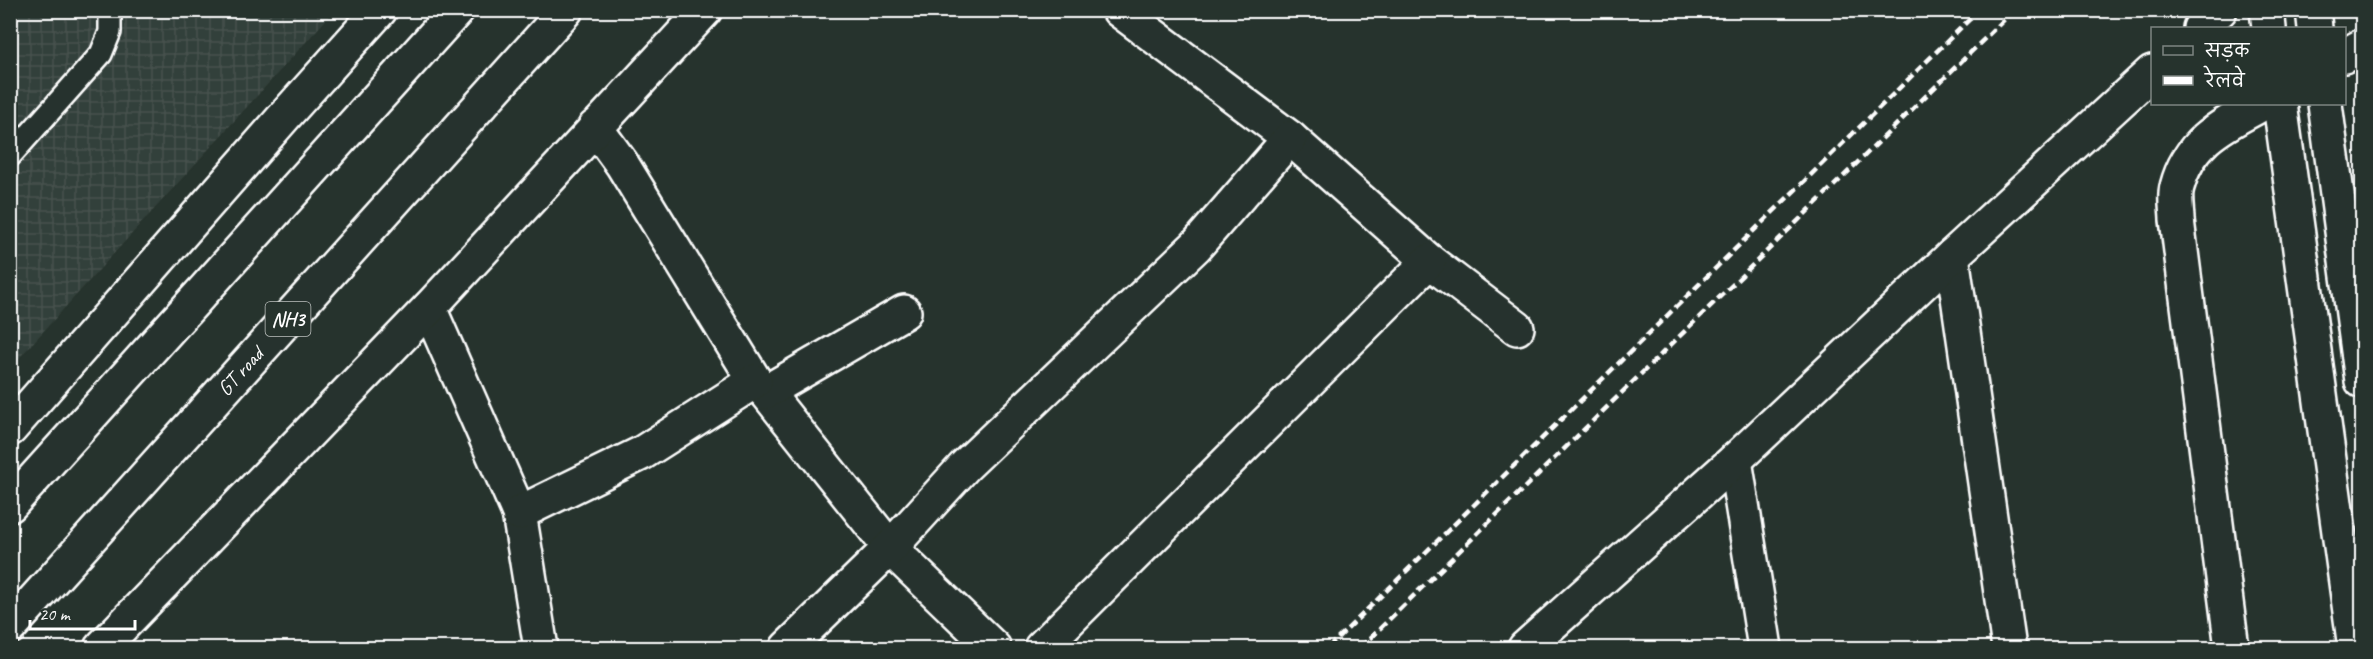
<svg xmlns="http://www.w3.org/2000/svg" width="2373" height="659" font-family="Caveat,'Playpen Sans Deva',sans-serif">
	<defs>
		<pattern id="industrial-grid" width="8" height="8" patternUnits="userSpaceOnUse" patternTransform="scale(1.5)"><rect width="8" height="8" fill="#333f3a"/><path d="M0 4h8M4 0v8" fill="none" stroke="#47524e"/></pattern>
	</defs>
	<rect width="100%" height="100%" fill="#26332d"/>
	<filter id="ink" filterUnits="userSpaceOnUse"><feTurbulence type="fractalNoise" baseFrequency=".0167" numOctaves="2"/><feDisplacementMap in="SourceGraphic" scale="12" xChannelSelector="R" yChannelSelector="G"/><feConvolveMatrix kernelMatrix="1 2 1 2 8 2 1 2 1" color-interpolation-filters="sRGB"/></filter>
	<g filter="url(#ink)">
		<polygon fill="url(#industrial-grid)" points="11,11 334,11 11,367"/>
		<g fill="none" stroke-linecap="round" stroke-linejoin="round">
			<g stroke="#fff" stroke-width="26">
				<polyline id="service" points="10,156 101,54 110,32 110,10"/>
			</g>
			<g stroke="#fff" stroke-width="38">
				<g id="minor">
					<polyline points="1119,10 1290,138 1429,261 1517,328"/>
					<polyline points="2200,28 2220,10"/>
					<polyline points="2344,56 2362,46"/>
					<polyline points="595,127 622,164 755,381 766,392 890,548 994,648"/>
					<polyline points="1952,256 2009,648"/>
					<polyline points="429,308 519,513 541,648"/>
					<polyline points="766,392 904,312"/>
					<polyline points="1735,460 1765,648"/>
					<polyline points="519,513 642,453 755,381"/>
					<polyline points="787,648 890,548 965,466 1196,246 1290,138"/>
					<polyline points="1041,648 1429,261"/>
					<polyline points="1525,648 1735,460 1952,256 2152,72"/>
					<path d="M2232,648L2177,220C2177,210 2174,197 2177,187C2189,140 2223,125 2262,104"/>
				</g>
			</g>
			<g stroke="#fff" stroke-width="38">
				<g id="tertiary">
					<polyline points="2267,10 2269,28"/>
					<polyline points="2313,10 2315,28"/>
					<polyline points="2280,104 2355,648"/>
					<polyline points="2325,104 2362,381"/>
				</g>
			</g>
			<g stroke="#fff" stroke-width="38">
				<g id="secondary">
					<polyline points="10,429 290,110 380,10"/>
					<polyline points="101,648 429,308 705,10"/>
				</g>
			</g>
			<g stroke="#fff" stroke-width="38">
				<g id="trunk">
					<polyline points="10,505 457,10"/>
					<path id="s1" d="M10,627L566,10"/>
				</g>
			</g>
			<use href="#service" stroke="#26332d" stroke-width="21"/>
			<use href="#minor" stroke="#26332d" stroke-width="33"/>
			<use href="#tertiary" stroke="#26332d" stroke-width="33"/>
			<use href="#secondary" stroke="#26332d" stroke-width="33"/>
			<use href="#trunk" stroke="#26332d" stroke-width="33"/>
			<g stroke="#fff" stroke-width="4.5" stroke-dasharray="9 4.5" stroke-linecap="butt">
				<polyline points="1328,648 1979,10"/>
				<polyline points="1360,648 2014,10"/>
			</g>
		</g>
	</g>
	<g text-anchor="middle" stroke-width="4.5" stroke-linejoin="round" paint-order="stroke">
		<rect fill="#26332d" stroke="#bec2c0" stroke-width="1.5" x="265.5" y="302" width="45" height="34" rx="4.5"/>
		<g font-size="20" font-weight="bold" fill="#fff">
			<text x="288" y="326">NH3</text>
		</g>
		<g font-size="21" fill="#fff" stroke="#26332d">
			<text dy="7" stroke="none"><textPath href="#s1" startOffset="344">GT road</textPath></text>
		</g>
	</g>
	<rect width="2373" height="659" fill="none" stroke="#26332d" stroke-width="36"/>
	<rect x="18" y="18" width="2337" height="623" fill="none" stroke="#fff" stroke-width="2" filter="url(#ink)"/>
	<rect x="2151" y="27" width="195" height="78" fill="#26332d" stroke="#7d8581" stroke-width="1.5"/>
	<rect x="2163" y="46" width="30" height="9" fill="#26332d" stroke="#7d8581" stroke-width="1.5"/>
	<text x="2205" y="57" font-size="18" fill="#ffffff">सड़क</text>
	<rect x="2163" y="76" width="30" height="9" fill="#ffffff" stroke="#7d8581" stroke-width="1.5"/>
	<text x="2205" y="87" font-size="18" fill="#ffffff">रेलवे</text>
	<path d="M30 620v9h105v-9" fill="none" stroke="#ffffff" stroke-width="3"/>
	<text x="39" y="620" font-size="18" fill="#ffffff" stroke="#26332d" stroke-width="4.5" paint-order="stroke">20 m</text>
</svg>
